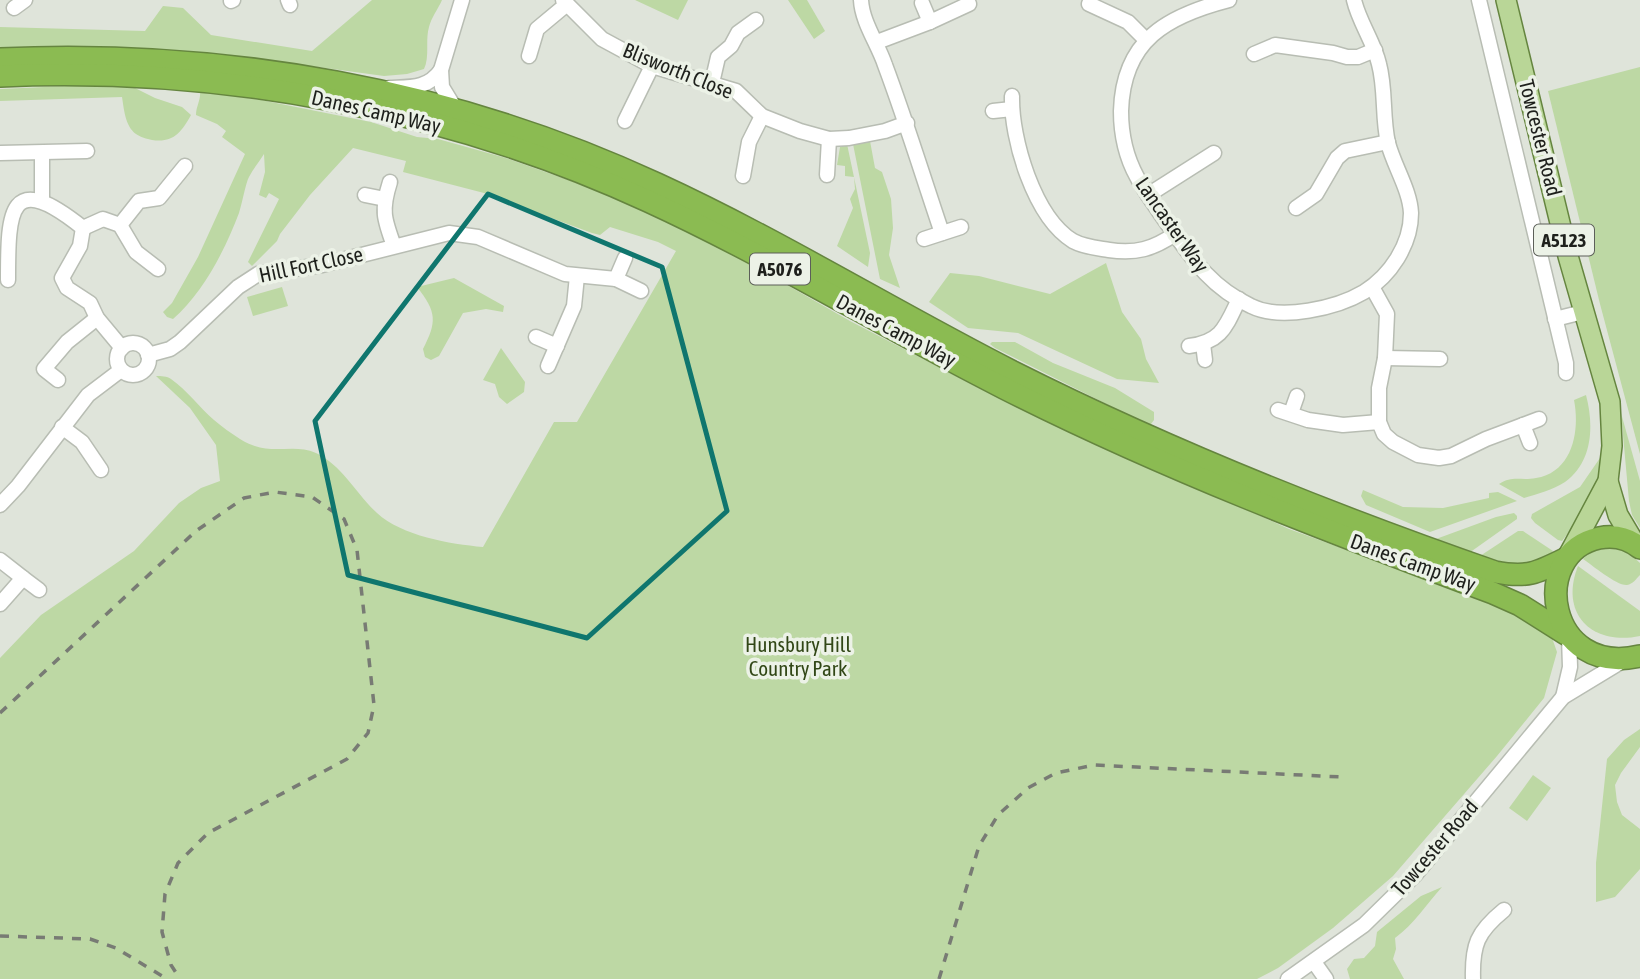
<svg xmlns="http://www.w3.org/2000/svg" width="1640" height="979" font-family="'Asap Condensed',sans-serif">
	<rect width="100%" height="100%" fill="#dfe4da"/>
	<g fill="#bdd8a4">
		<path d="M372,0H442C438,9 431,18 429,27C425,41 430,56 424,69L407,74L384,76L222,54L63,46L0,50V27L145,31L163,6L183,8L211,35L312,51Z"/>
		<polygon points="635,0 688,0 678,20"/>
		<polygon points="788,0 807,0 825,31 814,39"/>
		<polygon points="1640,67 1640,454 1600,304 1548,91"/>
		<path d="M66,86H131L155,98L182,107L191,115C181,133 173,143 152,140C147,139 140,137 136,134C125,126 124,109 122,97L0,101V89Z"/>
		<path d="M200,91L261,100L371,122L417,137L438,139L506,158L588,187L701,236L850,321L977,387L1289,529L1520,613L1551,635L1557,652L1544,698L1497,756L1393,876L1333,928L1278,968L1257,979H0V658L41,615L134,551L179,503L201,488L220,481L216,445L190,408L156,376C161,376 167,376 171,379C187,390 199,407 214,420C222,427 231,433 240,439C270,458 291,442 316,453C342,465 357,495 377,513C402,536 450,544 483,547L554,422H577L676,251L658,242L610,227L600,235L592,233L484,193L403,172L406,161L353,148L310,195L280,234L277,241L252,266L248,262L279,199L269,193L266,198L259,195L265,172L264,154C259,162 253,169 249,177C246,182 242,204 239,213C225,250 203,293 173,319L167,317L163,312L172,303L198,257L245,154L222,137L226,131L217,124L196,115C196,106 201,100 200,91Z"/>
		<polygon points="870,141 875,168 882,172 891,199 893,228 889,255 900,288 880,279 853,144"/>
		<polygon points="847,144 870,253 868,267 837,246 853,208 850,199 855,189 854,177 845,176 845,166 837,165 840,147"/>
		<polygon points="1106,263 1122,312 1141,339 1146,359 1159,383 1117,379 1018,333 968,328 929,302 950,273 979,276 1050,294"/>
		<path d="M454,278L504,306L503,312L486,309L463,313L439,356L431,360L425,357L423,349C437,322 437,312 417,287Z"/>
		<polygon points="282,287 288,306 253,316 247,297"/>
		<polygon points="992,342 1015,342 1053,363 1115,388 1154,412 1154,420 1151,424 1146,424 995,348 990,344"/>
		<polygon points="501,348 525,382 524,392 507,404 499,397 495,384 483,380"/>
		<path d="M1586,395C1594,425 1593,462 1565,482C1553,490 1537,494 1524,498L1499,484C1513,475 1520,481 1536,478C1573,472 1580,430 1574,400Z"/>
		<polygon points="1621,413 1640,481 1640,528 1632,515 1629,501"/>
		<path d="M1600,458L1603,459C1596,491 1582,515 1562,541L1558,540L1535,523L1531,518L1532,514L1580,487Z"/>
		<polygon points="1363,490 1403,507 1443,508 1489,498 1489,493 1498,492 1517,501 1430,532 1366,505 1361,496"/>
		<polygon points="1514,513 1517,516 1517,519 1469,553 1436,541 1436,539 1496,517"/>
		<polygon points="1518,531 1523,531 1553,551 1545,559 1514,568 1480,556"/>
		<path d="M1604,546L1623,548L1640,563V575C1636,579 1633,584 1627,585C1617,586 1592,565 1583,559L1589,553Z"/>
		<path d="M1578,566L1640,611V636C1592,646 1559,614 1578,566Z"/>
		<polygon points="1640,729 1640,747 1621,773 1615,785 1617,802 1622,815 1640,829 1640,869 1615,897 1596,902 1596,863 1607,759 1624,740"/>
		<polygon points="1533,775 1551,788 1527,821 1509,808"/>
		<path d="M1442,887C1426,905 1414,924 1395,938L1396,949L1393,959L1404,979H1350L1347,969L1354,959L1364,958L1375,946L1377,932L1421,896Z"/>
	</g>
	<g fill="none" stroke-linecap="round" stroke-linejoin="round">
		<g stroke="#b8bdb3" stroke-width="17">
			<g id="minor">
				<polyline points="288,0 290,5"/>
				<polyline points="563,0 602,39 652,66 736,91 762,116 800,131 829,139 849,138 885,131 907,123"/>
				<path d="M861,0C862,22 878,44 885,65C906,121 923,177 942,233"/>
				<path d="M1229,0C1167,16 1123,40 1121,111C1121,133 1126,157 1137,177C1146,194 1158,210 1169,226C1193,260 1212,288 1251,306C1281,321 1337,308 1364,292C1390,276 1411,245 1411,213C1410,190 1394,166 1388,143C1382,117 1386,90 1379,64C1374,42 1359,22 1354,0"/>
				<polyline points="1479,0 1566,363 1566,373"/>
				<polyline points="231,1 233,0"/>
				<polyline points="922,3 930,22"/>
				<polyline points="1089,4 1128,22 1146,40"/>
				<polyline points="14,8 25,0"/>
				<polyline points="877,42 930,22 969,4"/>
				<polyline points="1254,54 1275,45 1333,53 1347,57 1358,57 1375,50"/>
				<polyline points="529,56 537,29 567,4"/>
				<polyline points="712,83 718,57 731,46 738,33 756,20"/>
				<path d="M389,88C410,87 428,89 441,70"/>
				<path d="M1012,96C1011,139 1034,217 1073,241C1084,247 1097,248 1109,250C1136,254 1153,249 1175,234"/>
				<polyline points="456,110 442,87 441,70 462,0"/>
				<polyline points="993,111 1012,109"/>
				<polyline points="625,121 652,66"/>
				<polyline points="0,153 87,151"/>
				<polyline points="827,175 829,139"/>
				<polyline points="743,176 749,142 762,116"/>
				<path d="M390,182C381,210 384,219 394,246"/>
				<polyline points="365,195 385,199"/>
				<polyline points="1148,195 1214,153"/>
				<polyline points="42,201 42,153"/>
				<polyline points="1296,208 1316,194 1337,158 1345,151 1388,142"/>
				<polyline points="120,225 139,201 159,198 185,166"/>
				<polyline points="83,228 103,219 120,225 136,252 158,269"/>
				<polyline points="924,239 961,227"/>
				<polyline points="616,279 625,258"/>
				<path d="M8,280C8,210 9,169 83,228L80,246L62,278L67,288L90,303L97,318L122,348"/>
				<polyline points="1372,287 1387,314 1385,358 1379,388 1379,422 1384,434 1393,442 1418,455 1439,458 1451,456 1486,439 1539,419"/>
				<polyline points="1555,319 1583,312"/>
				<polyline points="536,337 557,346"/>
				<circle cx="133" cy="359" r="16"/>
				<polyline points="1203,344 1205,360"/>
				<path d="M1189,346C1222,342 1226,326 1239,299"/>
				<polyline points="148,355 170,349 180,342 238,287 258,274 322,265 449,233 478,237 565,274 616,279 641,291"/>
				<polyline points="1385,358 1440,359"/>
				<polyline points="548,366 574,306 577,276"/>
				<polyline points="58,380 44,369 67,342 97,318"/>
				<polyline points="1278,410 1308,420 1343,425 1379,422"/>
				<polyline points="1291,413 1297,396"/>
				<polyline points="1523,425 1530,443"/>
				<polyline points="62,427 82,442 101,470"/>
				<polyline points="0,505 18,486 88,395 121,370"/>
				<polyline points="0,560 23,578 0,604"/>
				<polyline points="23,578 39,590"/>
				<polyline points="1563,697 1570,667 1569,637"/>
				<polyline points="1314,962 1326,979"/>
				<polyline points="1288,979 1364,925 1415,875 1563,697 1624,660"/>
				<path d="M1473,979C1472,945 1477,932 1504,910"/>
			</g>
		</g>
		<g stroke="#65853f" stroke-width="22">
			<g id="major">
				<polyline points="1506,0 1568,256 1610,402 1612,446 1608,481 1569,554"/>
				<polyline points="1608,481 1618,515 1636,545"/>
			</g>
		</g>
		<g stroke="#65853f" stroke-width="24">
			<g id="highway">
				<path d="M0,59C225,49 453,89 657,184C779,240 893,311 1013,372C1168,450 1331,515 1495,572C1527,578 1537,573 1565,559"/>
				<path d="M0,76C222,66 446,108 648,201C770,257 885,328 1004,388C1162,468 1327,531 1493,593L1520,605L1566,634"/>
				<path d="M1640,548C1628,538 1614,535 1599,538C1528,553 1547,678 1640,656"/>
			</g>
		</g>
		<use href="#minor" stroke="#fff" stroke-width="14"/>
		<use href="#major" stroke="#b9d697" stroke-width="19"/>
		<use href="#highway" stroke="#8bbb52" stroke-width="21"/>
		<g stroke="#787b74" stroke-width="3.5" stroke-dasharray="9 9" stroke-linecap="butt">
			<polyline points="0,713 196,531 244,498 275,492 312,497 344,519 357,550 374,705 368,733 347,759 208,833 178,863 165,894 162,932 171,965 180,979"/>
			<polyline points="0,936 90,939 116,948 167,979"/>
			<polyline points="939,979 979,846 998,815 1028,788 1056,773 1094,765 1342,777"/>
		</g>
	</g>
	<path fill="none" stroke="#0f766e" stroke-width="5" stroke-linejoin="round" d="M488,194L662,267L727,511L587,638L348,575L315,421Z"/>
	<g text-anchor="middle" stroke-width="7" stroke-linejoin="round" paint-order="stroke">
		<g fill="#ecf2e7" stroke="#5c5f59" stroke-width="2">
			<rect x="1534" y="224.5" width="60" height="31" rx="5"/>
			<rect x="750" y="253.5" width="60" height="31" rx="5"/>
		</g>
		<g font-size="19" font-weight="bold" fill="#1e201c">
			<text x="1564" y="247">A5123</text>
			<text x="780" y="276">A5076</text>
		</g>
		<g font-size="21" fill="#1e201c" stroke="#ecf2e7">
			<text transform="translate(678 71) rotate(22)" y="7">Blisworth Close</text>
			<text transform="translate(376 112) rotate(13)" y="7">Danes Camp Way</text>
			<text transform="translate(1540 138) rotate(76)" y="7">Towcester Road</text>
			<text transform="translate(1172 225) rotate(55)" y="7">Lancaster Way</text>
			<text transform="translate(311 265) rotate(-12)" y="7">Hill Fort Close</text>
			<text transform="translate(896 331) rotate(28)" y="7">Danes Camp Way</text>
			<text transform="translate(1413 563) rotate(20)" y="7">Danes Camp Way</text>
			<text transform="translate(1435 848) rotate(-49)" y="7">Towcester Road</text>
		</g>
		<g font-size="21" fill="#314716" stroke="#ecf2e7">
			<text x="798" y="652">Hunsbury Hill<tspan x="798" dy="24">Country Park</tspan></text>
		</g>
	</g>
</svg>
